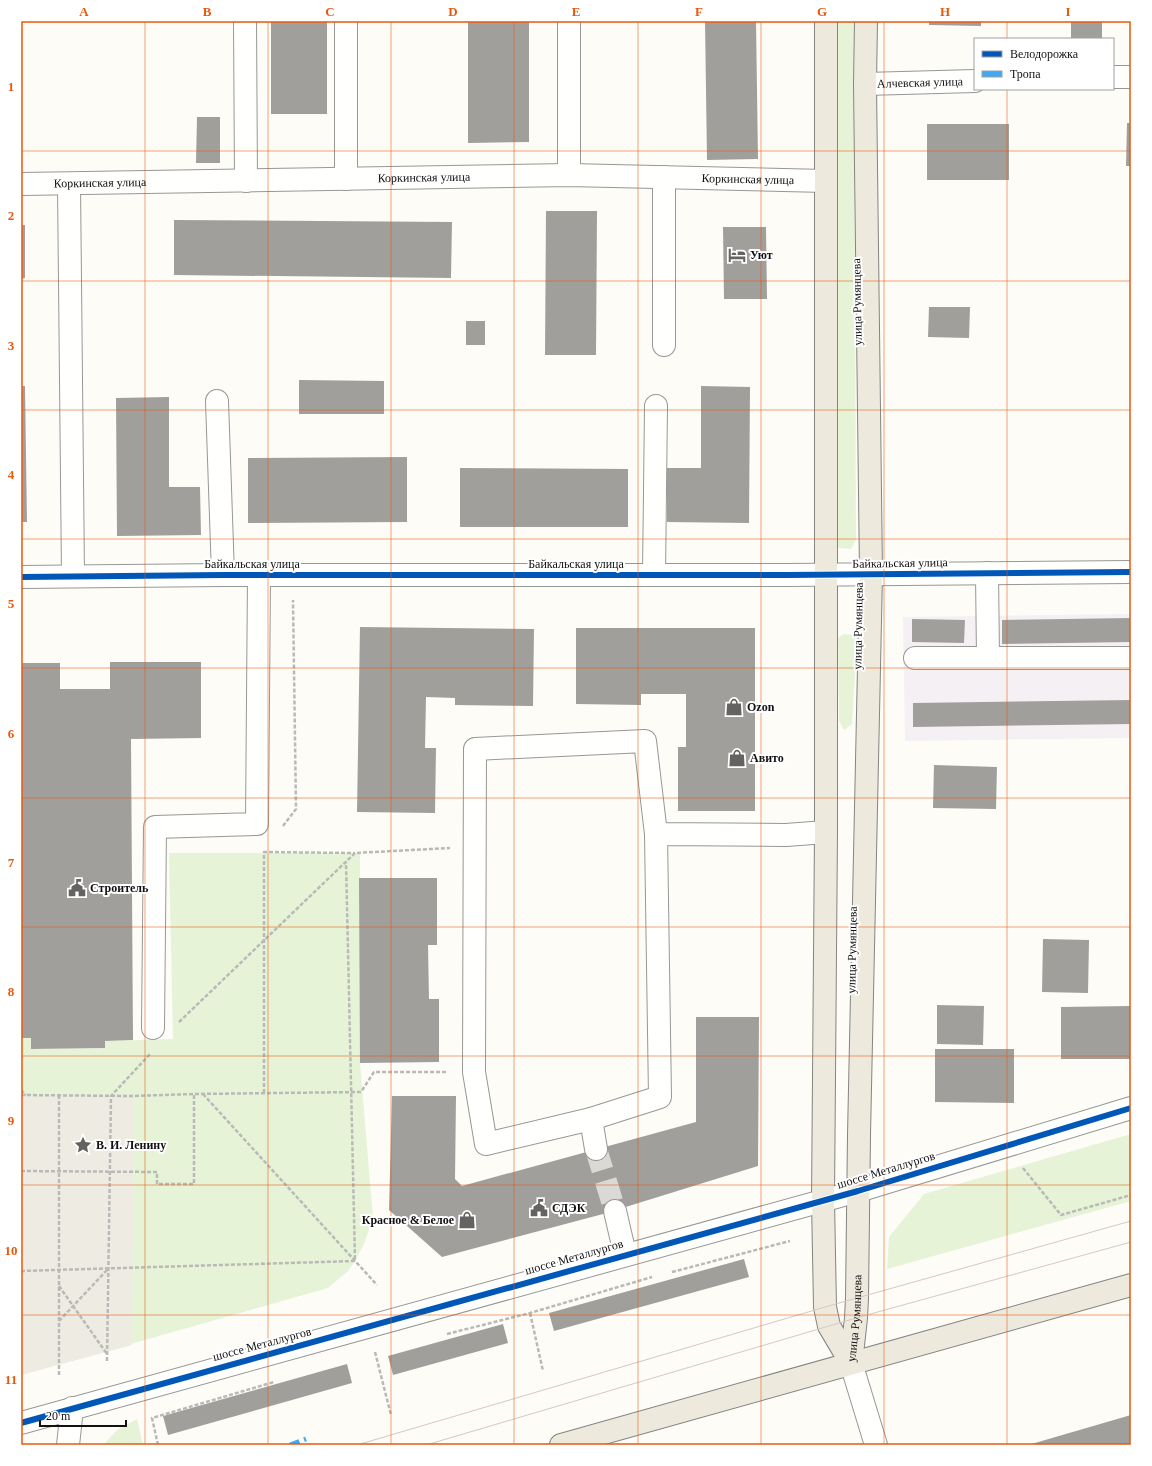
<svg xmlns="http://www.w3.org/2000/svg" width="1152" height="1466" font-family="'Times New Roman',serif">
	<rect width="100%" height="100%" fill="#fdfcf7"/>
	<polygon fill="#f5f0f3" points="1131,614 1131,738 905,741 903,617"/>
	<g fill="#e7f3d7">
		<polygon points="835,21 854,21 856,540 851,549 839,548 835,540"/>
		<polygon points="844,634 852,635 857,642 852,724 844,730 839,721 838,638"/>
		<polygon points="169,853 360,853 360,1063 373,1218 364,1244 355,1261 348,1271 328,1288 21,1375 21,1038 31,1038 32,1049 105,1048 105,1041 173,1039"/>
		<polygon points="1131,1134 1131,1201 887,1269 889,1237 924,1194"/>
		<polygon points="137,1419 143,1445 106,1445 106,1442 117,1430"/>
	</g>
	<polygon fill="#edebe2" points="21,1096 133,1096 132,1345 21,1375"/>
	<g fill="#a19f9c">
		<rect x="271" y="21" width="56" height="93"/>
		<polygon points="468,21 529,21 529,142 468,143"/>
		<polygon points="705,21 756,21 758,159 707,160"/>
		<polygon points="929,21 981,21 981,26 929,25"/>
		<rect x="1071" y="21" width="31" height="18"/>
		<polygon points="197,117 220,117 220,163 196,163"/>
		<polygon points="1127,123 1131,123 1131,166 1126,166"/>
		<rect x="927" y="124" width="82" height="56"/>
		<polygon points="546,211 597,211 596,355 545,355"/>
		<polygon points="174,220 452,222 451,278 174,275"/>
		<polygon points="21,225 25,225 25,278 21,279"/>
		<polygon points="723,227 766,227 767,299 724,299"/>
		<polygon points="929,307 970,307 969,338 928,337"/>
		<rect x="466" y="321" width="19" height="24"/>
		<polygon points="299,380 384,381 384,414 299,414"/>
		<polygon points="21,386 25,386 27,522 21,522"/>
		<polygon points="701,386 750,387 749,523 667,522 667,468 701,468"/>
		<polygon points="169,397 169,487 200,487 201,535 117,536 116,398"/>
		<polygon points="407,457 407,522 248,523 248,458"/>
		<polygon points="460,468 628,469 628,527 460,527"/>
		<polygon points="1131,618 1131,642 1002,644 1002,620"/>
		<polygon points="912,619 965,620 964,643 912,642"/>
		<polygon points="360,627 534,629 533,706 455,705 455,698 426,697 425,748 436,748 435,813 357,812"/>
		<polygon points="576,628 755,628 755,811 678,811 678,747 686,747 686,694 641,694 641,705 576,704"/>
		<polygon points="110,662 201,662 201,738 131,739 133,1040 105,1041 105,1048 31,1049 31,1038 21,1038 21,663 60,663 60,689 110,689"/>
		<polygon points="1131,700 1131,724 913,727 913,703"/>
		<polygon points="934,765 997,767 996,809 933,808"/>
		<polygon points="359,878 437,878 437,945 428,945 429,999 439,999 439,1062 360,1063"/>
		<polygon points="1043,939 1089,940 1088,993 1042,992"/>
		<polygon points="937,1005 984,1006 983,1045 937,1044"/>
		<polygon points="1131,1006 1131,1059 1061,1059 1061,1007"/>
		<polygon points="696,1017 759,1017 758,1166 603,1214 442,1257 389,1210 392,1096 456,1096 455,1179 462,1186 696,1122"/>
		<polygon points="935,1049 1014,1049 1014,1103 935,1102"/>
		<polygon points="744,1259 749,1277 554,1331 549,1313"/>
		<polygon points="503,1324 508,1343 393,1375 388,1356"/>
		<polygon points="347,1364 352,1383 168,1435 163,1416"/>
		<polygon points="1131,1415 1131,1445 1028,1445"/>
	</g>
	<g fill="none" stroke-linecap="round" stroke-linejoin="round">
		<polyline stroke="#dad9d4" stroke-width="22" stroke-dasharray="22 11" stroke-linecap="butt" points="596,1149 615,1211"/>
		<g stroke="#979795" stroke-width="24">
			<g id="minor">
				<polyline points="245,21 246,181"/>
				<polyline points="346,21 346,179"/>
				<polyline points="1113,77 1131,77"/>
				<path id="s1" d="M865,84L975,81"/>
				<polyline points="569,175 569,21"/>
				<polyline points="664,177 664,345"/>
				<path id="s2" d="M21,184L569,175L826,181"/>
				<polyline points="69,184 73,576"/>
				<polyline points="217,401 223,575"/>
				<polyline points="987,573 988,658"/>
				<polyline points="654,575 656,406"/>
				<polyline points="21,577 223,575 787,575 1131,572"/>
				<polyline points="915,658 1131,658"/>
				<polyline points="656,834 645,741 475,749 474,1072 486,1144 591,1119 660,1097 656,834 786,835 826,832"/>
				<polyline points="153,1028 155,827 257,824 259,575"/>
				<polyline points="591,1119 596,1149"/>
				<polyline points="615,1211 625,1254"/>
				<polyline points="851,1363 876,1445"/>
				<polyline points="21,1423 858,1191 1131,1108"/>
				<polyline points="68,1445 72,1408"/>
			</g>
		</g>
		<g stroke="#858482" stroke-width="24">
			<g id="major">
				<polyline points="826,21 826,832 823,1200 825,1307 829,1326 851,1363"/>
				<path id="s3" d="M851,1363L856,1318L857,1298L859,1135L871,574L865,84L866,21"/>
				<polyline points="561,1445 1131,1285"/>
			</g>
		</g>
		<g stroke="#b9b9b8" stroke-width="2.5" stroke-dasharray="4 2" stroke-linecap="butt">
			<polyline points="283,826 296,809 293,600"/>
			<polyline points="179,1022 355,853 450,848"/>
			<polyline points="21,1090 26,1095"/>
			<polyline points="264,1093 264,852 355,853"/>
			<polyline points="203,1094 377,1285"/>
			<polyline points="21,1095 133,1096 194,1094 361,1092 374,1072 448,1072"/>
			<polyline points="1023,1168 1061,1215 1131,1195"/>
			<polyline points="21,1171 157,1172 157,1184 194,1184 194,1094"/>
			<polyline points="21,1271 355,1261 346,862"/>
			<polyline points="672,1272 790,1241"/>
			<polyline points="59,1286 107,1354"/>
			<polyline points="530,1313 543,1371"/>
			<polyline points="59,1321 108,1269"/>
			<polyline points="447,1334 530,1313 652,1277"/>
			<polyline points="375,1352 391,1415"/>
			<polyline points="107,1361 111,1096 150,1054"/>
			<polyline points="59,1375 59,1096"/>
			<polyline points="158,1445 152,1418 274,1382"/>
		</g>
		<use href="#minor" stroke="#fffffe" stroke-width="22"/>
		<use href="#major" stroke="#ede9dc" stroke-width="22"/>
		<g stroke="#d9c6c7" stroke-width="1">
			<polyline points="357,1445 825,1307 1131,1221"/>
			<polyline points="426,1445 856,1318 1131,1242"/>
		</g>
		<polyline stroke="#3fa9f5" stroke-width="5" stroke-dasharray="10 5" stroke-linecap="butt" points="290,1445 306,1439"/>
		<g stroke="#fff" stroke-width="8">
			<g id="cycleway">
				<polyline points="21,577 223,575 787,575 1131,572"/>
				<polyline points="21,1423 858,1191 1131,1108"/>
			</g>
		</g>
		<use href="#cycleway" stroke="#0057b8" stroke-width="6"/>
	</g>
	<path fill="none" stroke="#e8590c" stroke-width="1" stroke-opacity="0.55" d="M145,21V1445M268,21V1445M391,21V1445M514,21V1445M638,21V1445M761,21V1445M884,21V1445M1007,21V39M1007,89V1445M21,151H1131M21,281H1131M21,410H1131M21,539H1131M21,668H1131M21,798H1131M21,927H1131M21,1056H1131M21,1185H1131M21,1315H1131"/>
	<defs>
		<g id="hotel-bare" transform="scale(1.38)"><path d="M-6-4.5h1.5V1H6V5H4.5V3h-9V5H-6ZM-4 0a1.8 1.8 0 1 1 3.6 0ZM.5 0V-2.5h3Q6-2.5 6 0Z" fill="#646362" stroke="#fff" stroke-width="2.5" paint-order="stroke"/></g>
		<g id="shop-bare" transform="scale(1.38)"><path d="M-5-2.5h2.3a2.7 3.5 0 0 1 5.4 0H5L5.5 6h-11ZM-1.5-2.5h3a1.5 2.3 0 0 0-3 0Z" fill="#646362" stroke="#fff" stroke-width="2.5" paint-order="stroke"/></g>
		<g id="civic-bare" transform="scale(1.38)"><path d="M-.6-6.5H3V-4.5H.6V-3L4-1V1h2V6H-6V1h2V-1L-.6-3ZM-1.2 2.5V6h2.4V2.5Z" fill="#646362" stroke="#fff" stroke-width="2.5" paint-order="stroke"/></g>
		<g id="sight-bare" transform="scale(1.38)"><path d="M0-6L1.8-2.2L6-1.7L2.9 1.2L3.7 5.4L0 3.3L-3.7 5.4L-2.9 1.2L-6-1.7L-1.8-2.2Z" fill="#646362" stroke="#fff" stroke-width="2.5" paint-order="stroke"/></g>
	</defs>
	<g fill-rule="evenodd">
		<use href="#hotel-bare" x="737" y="255"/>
		<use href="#shop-bare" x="734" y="707"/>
		<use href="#shop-bare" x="737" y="758"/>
		<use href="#civic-bare" x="77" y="888"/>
		<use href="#sight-bare" x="83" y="1145"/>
		<use href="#civic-bare" x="539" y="1208"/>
		<use href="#shop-bare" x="467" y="1220"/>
	</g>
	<g text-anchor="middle" stroke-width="4" stroke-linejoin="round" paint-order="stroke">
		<g font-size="12" fill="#111" stroke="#fff">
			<text dy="4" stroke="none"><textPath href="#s1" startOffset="55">Алчевская улица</textPath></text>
			<text dy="4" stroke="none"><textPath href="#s2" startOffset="403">Коркинская улица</textPath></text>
			<text dy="4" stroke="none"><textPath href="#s2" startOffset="727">Коркинская улица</textPath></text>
			<text dy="4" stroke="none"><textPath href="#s2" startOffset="79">Коркинская улица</textPath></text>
			<text transform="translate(857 302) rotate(-91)" y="4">улица Румянцева</text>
			<text transform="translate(900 563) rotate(-1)" y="4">Байкальская улица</text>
			<text x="252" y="568">Байкальская улица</text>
			<text x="576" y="568">Байкальская улица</text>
			<text transform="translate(858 626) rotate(-89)" y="4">улица Румянцева</text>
			<text transform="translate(852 950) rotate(-89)" y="4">улица Румянцева</text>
			<text transform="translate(886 1170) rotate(-17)" y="4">шоссе Металлургов</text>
			<text transform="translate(574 1257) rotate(-16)" y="4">шоссе Металлургов</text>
			<text dy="4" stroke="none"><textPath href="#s3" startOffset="45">улица Румянцева</textPath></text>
			<text transform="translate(262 1344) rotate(-15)" y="4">шоссе Металлургов</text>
		</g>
		<g font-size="12" font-weight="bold" fill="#111" stroke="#fff" text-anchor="start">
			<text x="750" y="259">Уют</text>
			<text x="747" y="711">Ozon</text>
			<text x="750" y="762">Авито</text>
			<text x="90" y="892">Строитель</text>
			<text x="96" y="1149">В. И. Ленину</text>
			<text x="552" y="1212">СДЭК</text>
			<text x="454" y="1224" text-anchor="end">Красное &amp; Белое</text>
		</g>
	</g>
	<rect width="1152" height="1466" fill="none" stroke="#ffffff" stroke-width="44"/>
	<rect x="974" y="38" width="140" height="52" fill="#ffffff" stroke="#a0a0a0"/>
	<rect x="982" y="51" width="20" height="6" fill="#0057b8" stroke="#a0a0a0"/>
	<text x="1010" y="58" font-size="12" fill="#111111">Велодорожка</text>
	<rect x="982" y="71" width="20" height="6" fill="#3fa9f5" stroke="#a0a0a0"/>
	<text x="1010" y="78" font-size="12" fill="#111111">Тропа</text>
	<path d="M40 1420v6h86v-6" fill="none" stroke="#111111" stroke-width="2"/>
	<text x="46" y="1420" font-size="12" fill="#111111" stroke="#ffffff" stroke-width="3" paint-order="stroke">20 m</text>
	<rect x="22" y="22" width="1108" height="1422" fill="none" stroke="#e8590c" stroke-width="1.5"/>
	<g font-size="13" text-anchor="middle" font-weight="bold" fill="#e8590c">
		<text x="84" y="16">A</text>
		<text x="207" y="16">B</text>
		<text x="330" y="16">C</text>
		<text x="453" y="16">D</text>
		<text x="576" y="16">E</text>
		<text x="699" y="16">F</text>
		<text x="822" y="16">G</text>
		<text x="945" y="16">H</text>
		<text x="1068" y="16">I</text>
		<text x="11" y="91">1</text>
		<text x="11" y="220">2</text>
		<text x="11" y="350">3</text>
		<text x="11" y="479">4</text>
		<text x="11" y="608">5</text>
		<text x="11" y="738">6</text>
		<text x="11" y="867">7</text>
		<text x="11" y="996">8</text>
		<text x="11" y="1125">9</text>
		<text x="11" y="1255">10</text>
		<text x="11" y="1384">11</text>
	</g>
</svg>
